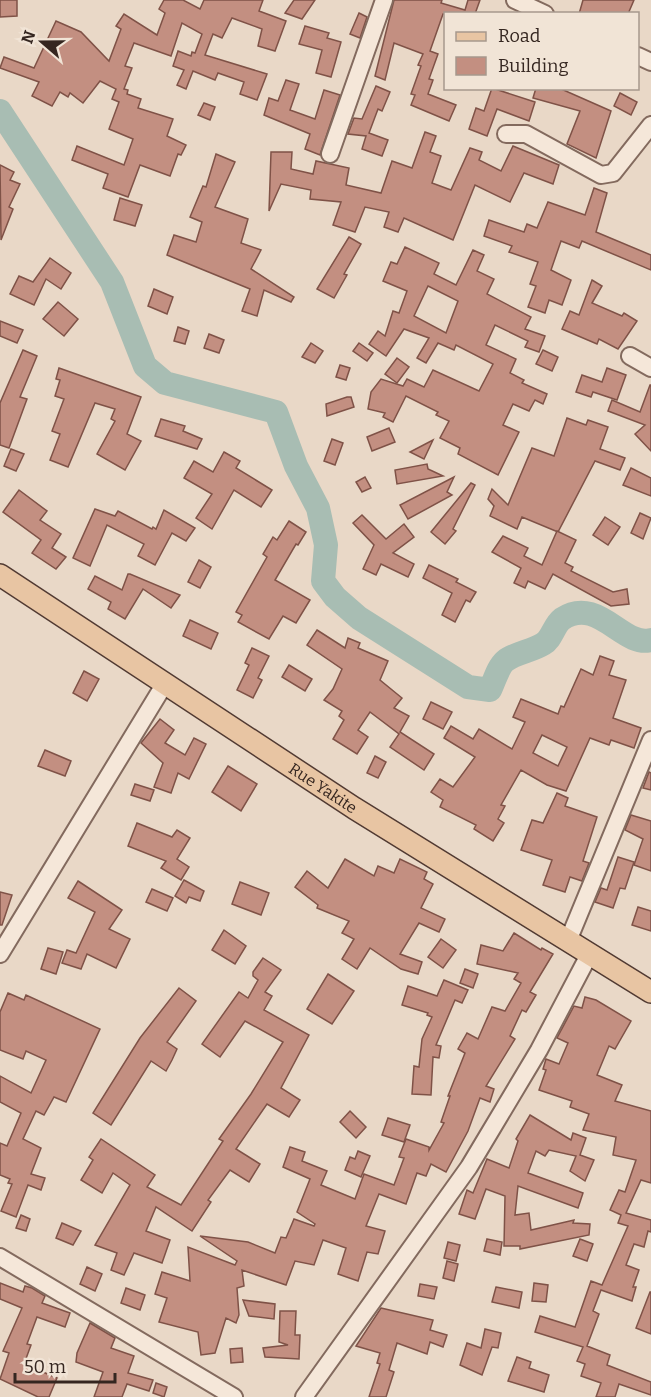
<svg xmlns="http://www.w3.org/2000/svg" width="651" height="1397" font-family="Bitter,serif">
	<rect width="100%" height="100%" fill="#e9d8c7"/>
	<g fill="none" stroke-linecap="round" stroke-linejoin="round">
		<path stroke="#a8bdb3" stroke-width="24" d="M0,111L112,282L145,366L165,383L276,412L296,466L318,508L326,545L323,581L335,597L359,618L468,687L490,690C494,682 498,667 505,661C515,653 532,651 543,644C552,639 554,625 562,619C598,595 623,648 651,640"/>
	</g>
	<g fill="#c38f81" stroke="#7f5247" stroke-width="1.5" fill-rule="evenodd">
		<polygon points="0,0 17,0 17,16 0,17"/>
		<polygon points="164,0 183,0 200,9 204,0 263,0 259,11 286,21 275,51 258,46 262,29 232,18 222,38 213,34 205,55 267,74 257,100 240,94 244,82 218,73 215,80 193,71 186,89 177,85 184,70 173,66 178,51 191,56 192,52 195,53 202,34 182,23 171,56 134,43 125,66 132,68 124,89 128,90 127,94 141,99 138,108 173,119 167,136 186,145 181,155 178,154 170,176 140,165 128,197 103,188 108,174 72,160 77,146 124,165 133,139 109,129 119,102 112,99 116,89 100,81 83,103 70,93 68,97 60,92 52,106 32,96 39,82 0,68 4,57 34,68 56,21 81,32 109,61 121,29 116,26 124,14 157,35 165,13 159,9"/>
		<polygon points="294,0 315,0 302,19 285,13"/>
		<polygon points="394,0 442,0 441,3 465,10 468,0 480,0 475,14 443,14 430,51 438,54 429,79 433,80 428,94 456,105 449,121 411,105 415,95 411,94 421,66 418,65 423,54 394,43 385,80 375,76"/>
		<polygon points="583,0 634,0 628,14 579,14"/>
		<polygon points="359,13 367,17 360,38 350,34"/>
		<polygon points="305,26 329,33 327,38 341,42 331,77 316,73 322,50 299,44"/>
		<polygon points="286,80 299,84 290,110 315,119 324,90 340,95 320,155 305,149 310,134 264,115 269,98 278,101"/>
		<polygon points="376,86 390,92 382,111 378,109 369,133 388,140 382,156 362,149 366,136 348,134 354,118 362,119"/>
		<polygon points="492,88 535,102 529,121 497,109 487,136 469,129 476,108 484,111"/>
		<polygon points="536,88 559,88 611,111 596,158 567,144 580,111 533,98"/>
		<polygon points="620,93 637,102 631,115 614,106"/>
		<polygon points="204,103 215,107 210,120 198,115"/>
		<polygon points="425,132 436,136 430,152 441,156 432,183 451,190 470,148 482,152 479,160 501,171 513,146 559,165 553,184 524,173 510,202 475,185 453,240 404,218 398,232 384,227 389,212 365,207 355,232 333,225 341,202 310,199 311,190 281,184 269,211 271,152 292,152 291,169 313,174 316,161 349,168 346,185 381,193 392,161 412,168"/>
		<polygon points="216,154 235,162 215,207 248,219 241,243 261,250 251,269 294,297 291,302 264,290 257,316 242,311 250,289 167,255 174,235 196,242 202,222 190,217 203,186 206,187"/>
		<polygon points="0,165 14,172 10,180 20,184 9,207 13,209 1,240"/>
		<polygon points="594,188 607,193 596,232 651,255 651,270 582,241 579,248 561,241 551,270 571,280 562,305 549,300 545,313 528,307 536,286 530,284 538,262 509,252 512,246 484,236 489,220 524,232 527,224 537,228 548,202 585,215"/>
		<polygon points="120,198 142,205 135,226 114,220"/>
		<polygon points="349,237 361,244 344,274 347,275 334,298 317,289"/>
		<path d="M405,247L439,263L434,274L456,285L473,250L484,255L477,271L494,279L487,294L531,317L525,329L545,336L539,352L525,347L528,341L495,325L486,345L516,359L510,373L524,380L522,383L547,394L543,404L535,400L529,411L513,404L503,425L519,432L498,475L458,454L460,448L440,438L449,421L436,415L438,412L406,396L393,422L383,417L385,413L368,409L371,392L381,379L403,386L407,379L424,387L433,370L479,391L493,364L456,345L454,350L438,343L426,363L417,358L429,338L404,329L386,356L369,344L378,331L385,336L393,311L399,313L407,291L383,281L391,262L397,264ZM428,286L458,301L446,333L414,316Z"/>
		<polygon points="50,258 71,273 61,289 46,279 34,305 10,294 19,276 33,282"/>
		<polygon points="592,280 602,286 592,303 622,316 624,313 637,321 618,349 599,339 597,344 562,329 570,311 579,315"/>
		<polygon points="154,289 173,297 167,314 148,306"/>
		<polygon points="58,302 78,319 64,336 43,319"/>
		<polygon points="0,321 23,330 17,343 0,336"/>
		<polygon points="178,327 189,331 185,344 174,341"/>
		<polygon points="209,334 224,340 219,353 204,348"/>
		<polygon points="311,343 323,351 315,363 302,357"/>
		<polygon points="359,343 373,353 367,361 353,351"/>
		<polygon points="23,350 37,356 20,397 27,399 9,448 0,445 0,403"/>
		<polygon points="543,350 558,357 552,371 536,364"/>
		<polygon points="397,358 409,367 397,383 385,374"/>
		<polygon points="340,365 350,368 346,380 336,377"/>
		<polygon points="59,368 141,397 127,434 141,441 125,470 97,454 115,421 111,419 115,409 95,403 68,467 50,460 60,434 52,431 64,399 55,396 60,380 56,379"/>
		<polygon points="607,368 626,375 617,400 593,392 591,397 576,392 582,375 602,382"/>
		<polygon points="650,385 651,385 651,451 635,434 645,425 608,411 612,400 640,412"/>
		<polygon points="347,397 351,397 354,407 327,416 326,404"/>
		<polygon points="567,418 586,425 588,420 608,427 600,449 625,458 620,470 595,461 558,532 522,517 517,529 490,516 494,506 488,499 492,489 508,505 532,448 554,456"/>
		<polygon points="161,419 185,426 183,431 202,439 197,449 155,436"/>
		<polygon points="389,428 395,442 372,451 367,437"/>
		<polygon points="332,439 343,443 335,465 324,461"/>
		<polygon points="433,440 424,459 410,452"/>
		<polygon points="11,449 24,454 16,471 4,466"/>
		<polygon points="224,452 240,461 236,468 272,490 261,507 234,490 212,529 196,518 212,494 184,478 194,461 213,472"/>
		<polygon points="427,464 428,469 443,476 397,484 395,470"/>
		<polygon points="631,468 651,478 651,496 623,485"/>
		<polygon points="365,477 371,488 362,492 356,482"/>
		<polygon points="454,477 447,492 452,495 408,519 400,505"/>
		<polygon points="471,483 475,485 453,529 456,531 445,544 431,532"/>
		<polygon points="19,490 47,511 40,520 61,534 52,548 66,557 56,569 32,553 41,540 3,512"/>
		<polygon points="95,509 115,516 118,511 152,529 153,527 156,529 164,510 195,528 186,541 172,533 155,565 138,556 144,544 107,525 90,566 73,558"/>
		<polygon points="640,513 651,518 643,539 631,533"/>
		<polygon points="362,515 386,539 404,524 414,537 393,553 414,564 408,577 381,564 376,575 363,569 374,545 353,523"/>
		<polygon points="605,517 620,527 608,545 593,535"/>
		<polygon points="289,521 306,532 298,545 296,544 275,580 310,600 296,623 283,616 269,639 238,622 242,615 236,612 267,557 263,554 273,537 277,540"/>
		<polygon points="557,531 576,540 565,563 573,567 571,571 613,592 627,589 629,604 611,606 553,574 545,589 528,581 525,588 514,583 521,568 492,552 503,536 528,548 524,556 542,565"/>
		<polygon points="199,560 211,567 200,588 188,582"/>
		<polygon points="429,565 458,579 456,582 476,592 470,602 466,600 455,622 442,615 452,593 423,578"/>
		<polygon points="128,574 130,574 180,595 171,608 143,589 125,619 108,609 111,602 88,589 95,576 122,590"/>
		<polygon points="190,620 218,633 211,649 183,636"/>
		<polygon points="317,630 345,648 348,638 360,643 358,648 388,661 380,680 402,698 394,708 409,716 400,732 434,754 424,770 390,747 399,734 370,712 358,730 368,737 357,754 333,739 344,720 339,716 342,711 324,700 333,689 342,669 307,645"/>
		<polygon points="252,648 269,656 258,678 262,680 253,698 237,690 249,665 245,663"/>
		<path d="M600,656L614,661L609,675L626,680L613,718L641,728L634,748L611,740L609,745L590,738L566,791L547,785L521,770L501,805L505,806L498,819L504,823L493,841L474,829L476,825L440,807L443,800L431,792L440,779L453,787L475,757L444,738L451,726L473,739L479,729L512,749L525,722L513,717L521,699L558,714L561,706L564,707L581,669L593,675ZM542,735L567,747L558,766L533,753Z"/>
		<polygon points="289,665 312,679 305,691 282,677"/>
		<polygon points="84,671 99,679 87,701 73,693"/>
		<polygon points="431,702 452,712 443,729 423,719"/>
		<polygon points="160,719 174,730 165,743 185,755 194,738 206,744 189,779 178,773 171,793 154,787 163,763 141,743"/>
		<polygon points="45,750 71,761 65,776 38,766"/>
		<polygon points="375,756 386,762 378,778 367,773"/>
		<polygon points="228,766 257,784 241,811 212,792"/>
		<polygon points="649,772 651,773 651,790 643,788"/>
		<polygon points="135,784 154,790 150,801 131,795"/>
		<polygon points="557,793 568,798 565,806 597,817 583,861 589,863 582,881 570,877 565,892 543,885 552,860 521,850 532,820 543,823"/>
		<polygon points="631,815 651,821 651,871 634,865 643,839 625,830"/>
		<polygon points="137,823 172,837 177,830 190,838 177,859 189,867 181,880 161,868 166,861 128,846"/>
		<polygon points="618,857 634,862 625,889 620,888 613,908 595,902 601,888 607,890"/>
		<polygon points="345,859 374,876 378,866 394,873 400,859 427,872 424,879 433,884 421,908 445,919 439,932 419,923 400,954 422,962 418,974 401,969 370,948 357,969 342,959 354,939 342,933 349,921 317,908 318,905 295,887 307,871 328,888"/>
		<polygon points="184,880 204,891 200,901 189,897 186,903 175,896"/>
		<polygon points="78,881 122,910 109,929 130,939 116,968 87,954 81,969 62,963 67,950 76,953 95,912 68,898"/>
		<polygon points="240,882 269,893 261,915 232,904"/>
		<polygon points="152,889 173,898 167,911 146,902"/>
		<polygon points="0,892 12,895 2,925 0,925"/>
		<polygon points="638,907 651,911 651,931 632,925"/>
		<polygon points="224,930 246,946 235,964 212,950"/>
		<polygon points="514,933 541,950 542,948 553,954 530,992 536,995 526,1012 522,1010 510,1036 515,1039 486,1086 494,1089 490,1102 480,1098 468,1131 446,1172 431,1164 426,1176 417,1173 406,1204 379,1194 366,1226 385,1231 378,1254 367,1252 358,1281 338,1274 346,1248 323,1240 314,1265 295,1261 286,1285 242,1270 244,1286 237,1288 239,1315 236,1323 226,1318 215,1353 201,1355 198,1332 159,1322 167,1298 155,1294 162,1272 190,1281 188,1247 235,1265 237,1261 200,1236 248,1242 275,1253 281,1237 286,1238 294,1219 314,1226 315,1224 297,1212 310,1179 283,1167 290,1147 305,1152 302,1161 327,1171 321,1185 355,1199 364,1174 394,1185 404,1158 399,1157 406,1139 429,1147 429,1150 444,1123 441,1122 450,1096 448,1096 465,1053 458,1049 467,1033 478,1039 492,1007 505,1011 521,983 514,979 518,973 477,964 481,945 503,951"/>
		<polygon points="441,939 456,950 443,968 428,957"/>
		<polygon points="48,948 63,952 56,974 41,969"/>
		<polygon points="263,958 281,970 265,992 272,996 264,1010 309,1035 281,1088 300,1100 289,1117 267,1104 236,1149 260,1164 249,1182 230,1170 208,1200 211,1202 192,1231 156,1207 146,1231 170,1240 162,1263 134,1253 124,1275 111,1270 117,1253 95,1245 130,1185 113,1173 102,1193 81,1180 93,1160 89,1157 101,1139 155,1175 147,1187 181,1205 223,1141 219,1139 251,1094 283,1042 245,1021 220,1057 202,1044 239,992 248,998 258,980 253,976 253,972"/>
		<polygon points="465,969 478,974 473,988 460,983"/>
		<polygon points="328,974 354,991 332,1024 307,1009"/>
		<polygon points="444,980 468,990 462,1003 455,1000 436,1045 441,1046 439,1058 433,1057 431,1095 412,1094 414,1066 419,1067 422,1039 432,1017 427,1015 428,1013 402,1005 408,986 437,996"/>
		<polygon points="179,988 196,1001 167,1042 177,1049 172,1060 166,1071 151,1061 111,1125 93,1113 140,1038"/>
		<polygon points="8,993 24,1000 26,995 100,1029 66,1102 54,1097 44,1115 36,1111 23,1139 41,1148 31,1174 45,1178 41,1190 28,1185 16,1217 1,1211 12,1184 8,1183 10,1179 0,1175 0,1143 7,1146 21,1113 0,1102 0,1076 31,1093 46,1060 26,1051 23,1059 0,1050 0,1012"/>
		<polygon points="585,997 596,1000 631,1021 615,1049 609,1046 597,1075 622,1085 615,1101 651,1111 651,1183 641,1180 626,1213 651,1220 651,1232 648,1231 644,1247 634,1244 626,1265 639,1270 633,1287 636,1287 632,1301 601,1290 593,1311 599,1314 587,1346 610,1355 607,1365 651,1382 651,1395 619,1384 615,1397 596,1397 601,1383 581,1376 585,1364 577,1361 583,1347 535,1332 540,1316 575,1327 591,1281 602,1285 628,1226 618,1223 621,1215 610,1210 619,1190 625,1192 636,1160 613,1155 616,1137 583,1130 589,1114 570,1107 572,1101 539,1090 546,1070 543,1069 546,1059 559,1064 568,1043 557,1038 574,1006 582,1008"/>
		<polygon points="350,1111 366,1127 356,1138 340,1122"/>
		<polygon points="530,1115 571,1140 573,1133 586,1138 580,1155 594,1160 585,1181 570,1171 576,1156 549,1150 545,1156 536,1151 528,1173 583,1193 578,1208 518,1186 515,1215 529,1213 531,1230 574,1220 573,1223 590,1224 589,1235 520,1249 520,1246 504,1246 505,1196 486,1189 475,1219 459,1214 467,1190 473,1193 487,1159 509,1168 518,1141 516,1139"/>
		<polygon points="388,1118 410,1125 404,1142 382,1135"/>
		<polygon points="358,1151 370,1156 361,1177 345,1170 350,1157 355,1159"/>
		<polygon points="21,1215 30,1219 26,1231 16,1228"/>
		<polygon points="62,1223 81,1231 73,1245 56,1238"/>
		<polygon points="487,1239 502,1242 500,1255 484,1251"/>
		<polygon points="580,1239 593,1244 587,1261 573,1256"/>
		<polygon points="448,1242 460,1245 456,1261 444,1258"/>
		<polygon points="447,1261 458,1264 454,1281 443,1278"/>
		<polygon points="87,1267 102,1274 95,1291 80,1284"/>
		<polygon points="0,1283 23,1292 25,1286 32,1288 45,1296 42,1303 70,1313 65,1327 37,1317 27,1344 31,1345 24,1364 57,1378 49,1397 38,1397 0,1379 9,1353 3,1351 22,1308 0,1299"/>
		<polygon points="534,1283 548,1285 546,1302 532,1301"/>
		<polygon points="420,1284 437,1287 434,1299 418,1296"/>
		<polygon points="496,1287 522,1292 519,1308 492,1302"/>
		<polygon points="126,1288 145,1295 140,1310 121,1303"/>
		<polygon points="650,1292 651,1292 651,1334 636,1328"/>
		<polygon points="243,1300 275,1304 274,1319 249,1316"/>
		<polygon points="381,1308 433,1320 430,1330 447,1335 443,1347 430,1342 427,1354 397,1343 389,1370 394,1372 386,1397 369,1397 380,1364 377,1363 380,1353 356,1346"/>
		<polygon points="280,1311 296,1311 295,1335 300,1335 299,1359 265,1357 263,1348 288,1345 279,1342"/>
		<polygon points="90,1323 115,1338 111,1348 134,1356 128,1373 153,1380 149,1391 127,1384 122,1397 94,1397 103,1372 76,1362 77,1353"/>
		<polygon points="485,1329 501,1333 498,1348 492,1347 482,1375 460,1365 467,1343 481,1348"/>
		<polygon points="242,1348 243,1362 231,1363 230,1349"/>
		<polygon points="517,1357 531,1362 529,1368 549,1375 544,1392 508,1381"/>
		<polygon points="156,1383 167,1387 164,1397 153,1393"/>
	</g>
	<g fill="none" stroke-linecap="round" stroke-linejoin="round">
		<g stroke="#836a5e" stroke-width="20">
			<g id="minor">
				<polyline points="515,0 545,14"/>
				<polyline points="638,56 651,62"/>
				<polyline points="506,134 526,134 601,175 613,173 651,125"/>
				<polyline points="330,154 384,0"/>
				<polyline points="630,356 651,368"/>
				<polyline points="568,941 651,740"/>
				<polyline points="0,954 164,685"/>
				<polyline points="0,1257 234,1397"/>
				<polyline points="304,1397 469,1167 539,1050 589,955"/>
			</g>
		</g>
		<g stroke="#513a32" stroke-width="24">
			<g id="major">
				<path id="s1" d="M0,575L354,808L651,992"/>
			</g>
		</g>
		<use href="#minor" stroke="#f5e7d9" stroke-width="16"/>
		<use href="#major" stroke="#e8c5a3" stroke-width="21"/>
	</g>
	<g text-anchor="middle" stroke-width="4.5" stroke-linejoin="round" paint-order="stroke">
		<g font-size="16" fill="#352620" stroke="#f1e4d6">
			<text dy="6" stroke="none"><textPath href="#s1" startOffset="387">Rue Yakite</textPath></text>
		</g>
	</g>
	<rect x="444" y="12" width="195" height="78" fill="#f1e4d6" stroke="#a6988d" stroke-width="1.5"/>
	<rect x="456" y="32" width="30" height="9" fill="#e8c5a3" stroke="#a6988d" stroke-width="1.5"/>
	<text x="498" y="42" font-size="18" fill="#352620">Road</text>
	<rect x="456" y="57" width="30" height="18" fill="#c38f81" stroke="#a6988d" stroke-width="1.5"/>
	<text x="498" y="72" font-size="18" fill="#352620">Building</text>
	<g transform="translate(42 42) rotate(290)" stroke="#f1e4d6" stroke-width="4.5" paint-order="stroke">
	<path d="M0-4.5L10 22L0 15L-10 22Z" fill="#352620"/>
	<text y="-9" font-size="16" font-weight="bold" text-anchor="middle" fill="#352620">N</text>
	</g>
	<path d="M15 1373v9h100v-9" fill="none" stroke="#352620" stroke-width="3"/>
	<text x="24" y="1373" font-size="18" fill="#352620" stroke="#f1e4d6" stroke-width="4.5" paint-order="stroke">50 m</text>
</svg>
